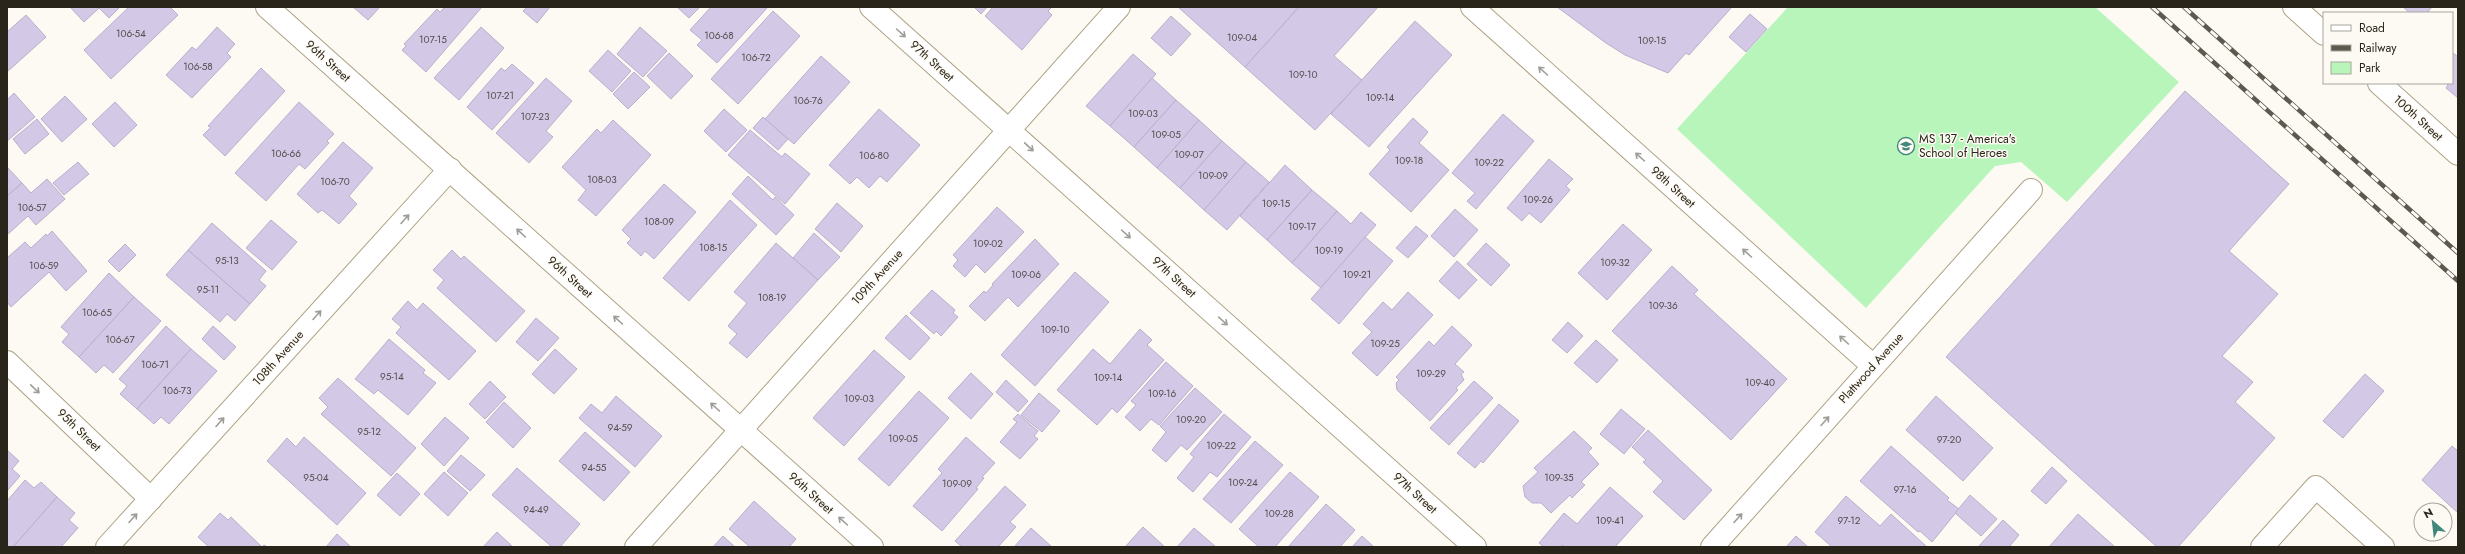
<svg xmlns="http://www.w3.org/2000/svg" width="2465" height="554" font-family="Jost,sans-serif">
	<rect width="100%" height="100%" fill="#fdfaf4"/>
	<polygon fill="#b8f5bb" points="1788,7 2095,7 2179,82 2067,202 2021,162 1995,166 1866,308 1677,129"/>
	<g fill="#d4c8e7" stroke="#baafcc">
		<polygon points="70,7 120,7 109,18 99,8 84,22"/>
		<polygon points="129,7 170,7 178,15 111,79 84,50"/>
		<polygon points="353,7 380,7 368,20"/>
		<polygon points="445,7 482,7 426,72 402,50 406,46 404,44 437,9 440,12"/>
		<polygon points="527,7 550,7 537,23 523,11"/>
		<polygon points="677,7 700,7 689,18"/>
		<polygon points="711,7 768,7 717,63 697,45 702,40 690,30"/>
		<polygon points="974,7 987,7 981,14"/>
		<polygon points="993,7 1052,7 1048,11 1052,15 1022,50 985,16"/>
		<polygon points="1178,7 1299,7 1245,67"/>
		<polygon points="1299,7 1378,7 1334,56 1362,80 1315,130 1245,67"/>
		<polygon points="1557,7 1732,7 1689,55 1686,53 1668,73 1625,55 1606,43"/>
		<polygon points="2403,7 2432,7 2427,13 2410,13"/>
		<polygon points="773,11 800,36 738,104 711,79"/>
		<polygon points="1750,14 1767,29 1746,52 1729,37"/>
		<polygon points="26,15 46,37 7,72 7,32"/>
		<polygon points="1171,16 1191,34 1171,56 1151,38"/>
		<polygon points="1415,21 1452,55 1369,147 1331,114"/>
		<polygon points="217,27 235,44 227,53 231,57 192,98 166,75 192,47 196,50"/>
		<polygon points="481,27 504,48 459,100 434,78"/>
		<polygon points="640,27 667,51 643,77 617,54"/>
		<polygon points="608,50 631,71 612,92 589,71"/>
		<polygon points="2452,52 2458,57 2458,98 2446,88 2448,85 2446,83 2452,83"/>
		<polygon points="669,53 693,76 671,99 647,76"/>
		<polygon points="1133,54 1156,74 1110,126 1086,106"/>
		<polygon points="821,56 850,82 794,144 765,119"/>
		<polygon points="512,64 534,83 492,130 467,107 501,68 505,71"/>
		<polygon points="261,68 285,91 225,156 203,135 211,127 208,126"/>
		<polygon points="634,72 650,87 628,109 613,94"/>
		<polygon points="546,78 572,101 546,131 553,137 529,163 496,133"/>
		<polygon points="1152,78 1176,100 1134,147 1110,126"/>
		<polygon points="2185,91 2289,184 2229,251 2278,294 2222,356 2253,382 2235,402 2275,438 2178,547 2157,547 1946,357"/>
		<polygon points="14,93 35,117 7,141 7,100"/>
		<polygon points="65,96 87,119 62,142 41,119"/>
		<polygon points="1176,100 1199,120 1157,168 1134,147"/>
		<polygon points="115,102 137,125 114,147 92,124"/>
		<polygon points="299,102 334,134 327,141 329,143 305,169 299,164 266,201 235,173"/>
		<polygon points="724,109 747,130 726,152 704,131"/>
		<polygon points="879,109 920,145 887,182 880,176 869,188 857,177 850,184 829,165"/>
		<polygon points="1503,114 1534,141 1476,209 1467,201 1475,193 1452,173"/>
		<polygon points="763,117 788,139 778,150 753,128"/>
		<polygon points="1413,118 1428,132 1419,143 1449,170 1411,212 1369,174 1390,150 1387,147"/>
		<polygon points="37,119 49,134 25,154 13,139"/>
		<polygon points="613,120 651,155 596,216 578,200 586,190 562,167 597,129 601,133"/>
		<polygon points="1199,120 1222,141 1180,188 1157,168"/>
		<polygon points="750,130 782,157 785,153 810,174 785,204 728,155"/>
		<polygon points="1222,141 1246,162 1204,210 1180,188"/>
		<polygon points="343,142 373,168 349,196 357,204 339,224 322,210 318,213 297,194"/>
		<polygon points="1549,159 1573,179 1566,186 1570,190 1541,223 1529,213 1522,221 1507,208"/>
		<polygon points="78,162 89,174 64,195 53,183"/>
		<polygon points="1246,162 1269,182 1227,230 1204,210"/>
		<polygon points="1285,165 1312,190 1267,240 1240,216"/>
		<polygon points="7,167 22,183 7,196"/>
		<polygon points="748,176 773,200 775,197 794,215 776,235 732,194"/>
		<polygon points="47,179 65,199 36,225 28,216 7,235 7,196 22,183 31,193"/>
		<polygon points="664,184 696,212 654,259 645,251 641,256 627,243 631,239 622,230"/>
		<polygon points="1312,190 1337,211 1292,263 1267,240"/>
		<polygon points="730,200 757,225 689,301 663,278"/>
		<polygon points="837,203 863,226 841,252 815,229"/>
		<polygon points="997,207 1024,232 985,273 976,264 965,277 953,266 958,260 953,255"/>
		<polygon points="1455,209 1478,230 1454,257 1431,236"/>
		<polygon points="1337,211 1351,224 1361,212 1376,225 1321,288 1292,263"/>
		<polygon points="271,220 297,242 272,270 246,248"/>
		<polygon points="212,223 266,271 259,280 266,286 250,304 188,250"/>
		<polygon points="1623,224 1652,250 1607,300 1578,273"/>
		<polygon points="1416,226 1428,236 1408,258 1396,248"/>
		<polygon points="52,231 87,271 66,291 49,272 11,307 7,302 7,258 25,242 31,248 46,234 47,236"/>
		<polygon points="814,233 840,257 818,280 793,258"/>
		<polygon points="1365,237 1393,261 1339,324 1311,299"/>
		<polygon points="1035,239 1059,264 1018,307 1008,297 985,321 969,306 984,291 986,293 993,285 992,284"/>
		<polygon points="776,243 818,280 747,358 729,343 737,334 728,326 747,303 734,292"/>
		<polygon points="1486,243 1510,265 1491,286 1467,264"/>
		<polygon points="125,244 136,255 119,272 108,261"/>
		<polygon points="188,250 250,304 235,321 227,314 220,322 166,275"/>
		<polygon points="452,250 461,259 464,256 525,311 496,342 437,288 444,280 433,270"/>
		<polygon points="1457,261 1477,280 1459,299 1439,281"/>
		<polygon points="1672,266 1698,290 1694,294 1787,379 1731,440 1612,331"/>
		<polygon points="1075,272 1109,302 1035,386 1001,355"/>
		<polygon points="109,273 134,297 79,357 62,342 69,334 61,327"/>
		<polygon points="932,290 955,310 953,313 958,317 941,336 936,331 934,334 910,313"/>
		<polygon points="1408,292 1433,315 1377,376 1352,353 1372,332 1363,324 1383,302 1392,310"/>
		<polygon points="134,297 161,321 113,373 104,365 96,373 79,357"/>
		<polygon points="408,301 417,310 423,303 476,351 449,380 396,333 401,327 392,319"/>
		<polygon points="906,315 930,338 910,360 885,338"/>
		<polygon points="536,318 559,338 538,361 516,342"/>
		<polygon points="1568,322 1583,336 1567,353 1552,340"/>
		<polygon points="166,326 191,349 137,409 120,394 127,386 119,379"/>
		<polygon points="213,326 236,347 224,360 202,339"/>
		<polygon points="1452,326 1472,345 1455,364 1464,372 1461,374 1464,380 1456,388 1458,390 1430,421 1397,390 1396,383 1399,380 1396,377 1429,341 1434,346"/>
		<polygon points="1140,329 1152,340 1147,345 1164,360 1117,413 1112,408 1097,425 1057,390 1093,349 1110,364"/>
		<polygon points="389,339 425,370 423,373 436,383 408,415 378,390 374,394 355,379"/>
		<polygon points="1596,340 1618,360 1597,383 1574,363"/>
		<polygon points="191,349 217,371 169,424 161,417 154,424 137,409"/>
		<polygon points="555,349 577,369 554,394 532,374"/>
		<polygon points="874,350 905,377 844,446 813,418"/>
		<polygon points="1166,362 1193,386 1159,425 1151,419 1140,431 1125,417 1136,405 1131,401"/>
		<polygon points="971,373 993,394 971,419 948,398"/>
		<polygon points="2365,374 2384,391 2343,438 2323,421"/>
		<polygon points="338,378 416,448 391,476 321,414 328,407 319,398"/>
		<polygon points="1006,380 1028,401 1018,412 996,392"/>
		<polygon points="490,381 506,397 485,419 469,404"/>
		<polygon points="1474,381 1493,398 1449,445 1430,428"/>
		<polygon points="1195,388 1222,412 1187,450 1181,445 1166,462 1152,450 1166,432 1160,426"/>
		<polygon points="919,391 949,418 889,486 858,459"/>
		<polygon points="1039,393 1060,411 1042,432 1021,415"/>
		<polygon points="616,396 662,436 635,467 579,418 591,404 602,413"/>
		<polygon points="1936,396 1993,448 1963,481 1906,430"/>
		<polygon points="504,402 531,428 513,448 486,422"/>
		<polygon points="1499,404 1519,421 1483,463 1481,461 1475,468 1457,453"/>
		<polygon points="1621,409 1645,429 1624,454 1600,434"/>
		<polygon points="1018,414 1038,431 1034,436 1038,439 1020,459 1000,442 1017,422 1013,419"/>
		<polygon points="1224,414 1251,437 1217,477 1210,472 1193,492 1177,478 1194,457 1190,454"/>
		<polygon points="445,417 469,438 444,466 421,444"/>
		<polygon points="1648,430 1712,490 1684,520 1653,492 1663,481 1643,462 1646,460 1632,447"/>
		<polygon points="1574,431 1592,448 1588,452 1599,464 1581,482 1585,485 1572,498 1570,495 1551,513 1541,503 1532,503 1525,497 1523,486 1538,472 1534,468"/>
		<polygon points="585,432 630,472 604,501 559,461"/>
		<polygon points="304,437 366,493 337,525 267,461 287,438 296,447"/>
		<polygon points="966,437 995,463 982,477 984,478 976,488 978,489 942,531 913,506 942,473 938,469"/>
		<polygon points="1255,441 1283,465 1231,523 1203,499"/>
		<polygon points="1891,446 1949,498 1947,500 1959,509 1932,542 1920,531 1918,532 1860,481"/>
		<polygon points="2452,446 2458,451 2458,513 2422,480"/>
		<polygon points="7,450 19,461 12,469 20,476 7,491"/>
		<polygon points="461,455 485,475 470,491 447,471"/>
		<polygon points="2052,467 2067,481 2046,504 2031,491"/>
		<polygon points="517,468 580,524 560,547 552,547 492,495"/>
		<polygon points="444,472 468,493 448,516 424,494"/>
		<polygon points="1290,472 1319,497 1275,547 1259,547 1239,529"/>
		<polygon points="397,473 420,494 400,516 377,495"/>
		<polygon points="25,480 34,488 41,482 57,497 13,547 7,547 7,501"/>
		<polygon points="1005,486 1026,505 1010,522 1016,527 998,547 962,547 955,541"/>
		<polygon points="1610,487 1643,516 1615,547 1565,547 1562,545 1561,547 1544,547 1539,543 1564,513 1577,524"/>
		<polygon points="1970,495 1997,519 1981,536 1955,513"/>
		<polygon points="1846,496 1880,526 1891,514 1927,547 1832,547 1815,532"/>
		<polygon points="57,497 75,513 69,520 78,528 61,547 13,547"/>
		<polygon points="754,501 796,539 789,547 750,547 729,529"/>
		<polygon points="1326,504 1355,530 1340,547 1288,547"/>
		<polygon points="220,513 228,520 231,517 262,547 264,545 267,547 209,547 198,537"/>
		<polygon points="2078,514 2115,547 2049,547"/>
		<polygon points="2003,520 2019,535 2009,547 1978,547"/>
		<polygon points="1143,527 1165,547 1125,547"/>
		<polygon points="1031,528 1052,547 1014,547"/>
		<polygon points="1194,528 1216,547 1177,547"/>
		<polygon points="497,532 513,547 483,547"/>
		<polygon points="337,534 351,547 326,547"/>
		<polygon points="723,536 735,547 713,547"/>
		<polygon points="1362,536 1374,547 1352,547"/>
		<polygon points="1796,536 1808,547 1786,547"/>
	</g>
	<g fill="none" stroke-linecap="round" stroke-linejoin="round">
		<g stroke="#afa285" stroke-width="24">
			<g id="street">
				<polyline points="267,7 872,547"/>
				<polyline points="871,7 1475,547"/>
				<polyline points="1472,7 1873,366"/>
				<polyline points="2294,7 2324,34"/>
				<polyline points="2379,83 2458,154"/>
				<polyline points="7,362 151,499"/>
				<polyline points="107,547 450,169"/>
				<polyline points="636,547 1119,7"/>
				<polyline points="1712,547 2031,190"/>
				<polyline points="2262,547 2316,487 2383,547"/>
			</g>
		</g>
		<use href="#street" stroke="#fff" stroke-width="22"/>
		<g stroke="#5d594f" stroke-width="4.5">
			<g id="rail">
				<polyline points="2152,7 2458,281"/>
				<polyline points="2184,7 2458,253"/>
			</g>
		</g>
		<use href="#rail" stroke="#fdfaf4" stroke-width="3" stroke-dasharray="9" stroke-linecap="butt"/>
	</g>
	<defs><path id="oneway-shaft" d="M-6 0H5M1.5-3L5.5 0L1.5 3" fill="none" stroke-width="1.6" stroke-linecap="round" stroke-linejoin="round"/></defs>
	<g stroke="#9f9d98">
		<use href="#oneway-shaft" transform="translate(901 33) rotate(42)"/>
		<use href="#oneway-shaft" transform="translate(1543 71) rotate(-138)"/>
		<use href="#oneway-shaft" transform="translate(1029 147) rotate(43)"/>
		<use href="#oneway-shaft" transform="translate(1640 157) rotate(-138)"/>
		<use href="#oneway-shaft" transform="translate(405 219) rotate(-48)"/>
		<use href="#oneway-shaft" transform="translate(521 233) rotate(-138)"/>
		<use href="#oneway-shaft" transform="translate(1126 234) rotate(42)"/>
		<use href="#oneway-shaft" transform="translate(1747 253) rotate(-138)"/>
		<use href="#oneway-shaft" transform="translate(317 315) rotate(-48)"/>
		<use href="#oneway-shaft" transform="translate(618 320) rotate(-138)"/>
		<use href="#oneway-shaft" transform="translate(1223 321) rotate(42)"/>
		<use href="#oneway-shaft" transform="translate(1844 340) rotate(-138)"/>
		<use href="#oneway-shaft" transform="translate(35 389) rotate(44)"/>
		<use href="#oneway-shaft" transform="translate(715 407) rotate(-138)"/>
		<use href="#oneway-shaft" transform="translate(1825 421) rotate(-48)"/>
		<use href="#oneway-shaft" transform="translate(220 422) rotate(-48)"/>
		<use href="#oneway-shaft" transform="translate(133 518) rotate(-48)"/>
		<use href="#oneway-shaft" transform="translate(1738 518) rotate(-48)"/>
		<use href="#oneway-shaft" transform="translate(843 521) rotate(-138)"/>
	</g>
	<defs>
		<g id="school-ring" transform="scale(0.9)"><circle r="9.5" fill="#fdfaf4" stroke="#42877e" stroke-width="1.5"/><path d="M0-5L7-2L0 1L-7-2ZM-4 1L0 2.5L4 1V4Q0 6-4 4Z" fill="#42877e"/></g>
	</defs>
	<g fill-rule="evenodd">
		<use href="#school-ring" x="1906" y="146"/>
	</g>
	<g text-anchor="middle" stroke-width="3" stroke-linejoin="round" paint-order="stroke">
		<g font-size="10" fill="#544e4d">
			<text x="131" y="37">106-54</text>
			<text x="719" y="39">106-68</text>
			<text x="1242" y="41">109-04</text>
			<text x="433" y="43">107-15</text>
			<text x="1652" y="44">109-15</text>
			<text x="756" y="61">106-72</text>
			<text x="198" y="70">106-58</text>
			<text x="1303" y="78">109-10</text>
			<text x="500" y="99">107-21</text>
			<text x="1380" y="101">109-14</text>
			<text x="808" y="104">106-76</text>
			<text x="1143" y="117">109-03</text>
			<text x="535" y="120">107-23</text>
			<text x="1166" y="138">109-05</text>
			<text x="286" y="157">106-66</text>
			<text x="1189" y="158">109-07</text>
			<text x="874" y="159">106-80</text>
			<text x="1409" y="164">109-18</text>
			<text x="1489" y="166">109-22</text>
			<text x="1213" y="179">109-09</text>
			<text x="602" y="183">108-03</text>
			<text x="335" y="185">106-70</text>
			<text x="1538" y="203">109-26</text>
			<text x="1276" y="207">109-15</text>
			<text x="32" y="211">106-57</text>
			<text x="659" y="225">108-09</text>
			<text x="1302" y="230">109-17</text>
			<text x="988" y="247">109-02</text>
			<text x="713" y="251">108-15</text>
			<text x="1329" y="254">109-19</text>
			<text x="227" y="264">95-13</text>
			<text x="1615" y="266">109-32</text>
			<text x="44" y="269">106-59</text>
			<text x="1026" y="278">109-06</text>
			<text x="1357" y="278">109-21</text>
			<text x="208" y="293">95-11</text>
			<text x="772" y="301">108-19</text>
			<text x="1663" y="309">109-36</text>
			<text x="97" y="316">106-65</text>
			<text x="1055" y="333">109-10</text>
			<text x="120" y="343">106-67</text>
			<text x="1385" y="347">109-25</text>
			<text x="155" y="368">106-71</text>
			<text x="1431" y="377">109-29</text>
			<text x="392" y="380">95-14</text>
			<text x="1108" y="381">109-14</text>
			<text x="1760" y="386">109-40</text>
			<text x="177" y="394">106-73</text>
			<text x="1162" y="397">109-16</text>
			<text x="859" y="402">109-03</text>
			<text x="1191" y="423">109-20</text>
			<text x="620" y="431">94-59</text>
			<text x="369" y="435">95-12</text>
			<text x="903" y="442">109-05</text>
			<text x="1949" y="443">97-20</text>
			<text x="1221" y="449">109-22</text>
			<text x="594" y="471">94-55</text>
			<text x="316" y="481">95-04</text>
			<text x="1559" y="481">109-35</text>
			<text x="1243" y="486">109-24</text>
			<text x="957" y="487">109-09</text>
			<text x="1905" y="493">97-16</text>
			<text x="536" y="513">94-49</text>
			<text x="1279" y="517">109-28</text>
			<text x="1610" y="524">109-41</text>
			<text x="1849" y="524">97-12</text>
		</g>
		<g font-size="12" fill="#2a251a" stroke="#fdfaf4">
			<text transform="translate(328 61) rotate(42)" y="4">96th Street</text>
			<text transform="translate(932 61) rotate(42)" y="4">97th Street</text>
			<text transform="translate(2418 118) rotate(42)" y="4">100th Street</text>
			<text transform="translate(1673 187) rotate(42)" y="4">98th Street</text>
			<text transform="translate(570 277) rotate(42)" y="4">96th Street</text>
			<text transform="translate(877 277) rotate(-48)" y="4">109th Avenue</text>
			<text transform="translate(1174 277) rotate(42)" y="4">97th Street</text>
			<text transform="translate(278 358) rotate(-48)" y="4">108th Avenue</text>
			<text transform="translate(1871 368) rotate(-48)" y="4">Plattwood Avenue</text>
			<text transform="translate(79 430) rotate(44)" y="4">95th Street</text>
			<text transform="translate(811 493) rotate(42)" y="4">96th Street</text>
			<text transform="translate(1415 493) rotate(42)" y="4">97th Street</text>
		</g>
		<g font-size="12" fill="#2a251a" stroke="#fdfaf4" text-anchor="start">
			<text x="1919" y="143">MS 137 - America's<tspan x="1919" dy="14">School of Heroes</tspan></text>
		</g>
	</g>
	<rect width="2465" height="554" fill="none" stroke="#2a251a" stroke-width="16"/>
	<rect x="2323" y="12" width="130" height="72" fill="#fdfaf4" stroke="#a9a59d"/>
	<rect x="2331" y="25" width="20" height="6" fill="#ffffff" stroke="#a9a59d"/>
	<text x="2359" y="32" font-size="12" fill="#2a251a">Road</text>
	<rect x="2331" y="45" width="20" height="6" fill="#5d594f" stroke="#a9a59d"/>
	<text x="2359" y="52" font-size="12" fill="#2a251a">Railway</text>
	<rect x="2331" y="62" width="20" height="12" fill="#b8f5bb" stroke="#a9a59d"/>
	<text x="2359" y="72" font-size="12" fill="#2a251a">Park</text>
	<g transform="translate(2433 522) rotate(332)"><circle r="19" fill="#fdfaf4" stroke="#a9a59d"/>
	<path d="M0-3L7 15L0 10L-7 15Z" fill="#42877e"/>
	<text y="-6" font-size="11" font-weight="bold" text-anchor="middle" fill="#2a251a">N</text>
	</g>
</svg>
